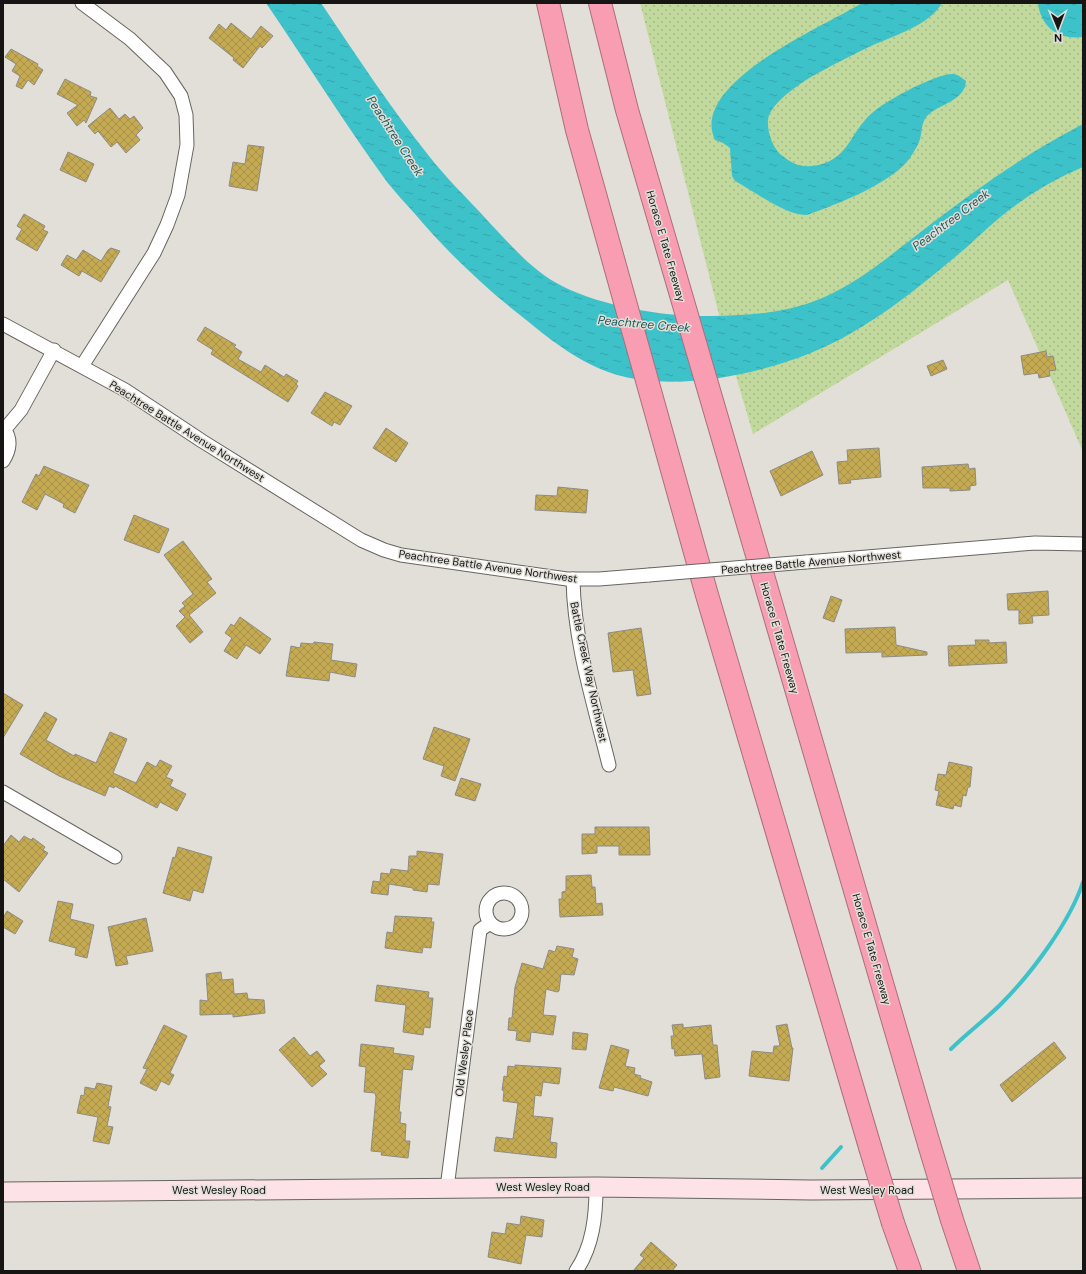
<svg xmlns="http://www.w3.org/2000/svg" width="1086" height="1274" font-family="'DM Sans',sans-serif">
	<defs>
		<pattern id="grass-dots" width="8" height="8" patternUnits="userSpaceOnUse"><rect width="8" height="8" fill="#c2d99d"/><path d="M2 2h.1M6 6h.1" fill="none" stroke="#a6b986" stroke-width="1.8" stroke-linecap="round"/></pattern>
		<pattern id="water-ripples" width="26" height="14" patternUnits="userSpaceOnUse"><rect width="26" height="14" fill="#3dc2c9"/><path d="M2 4q2-2 4 0t4 0M15 11q2-2 4 0t4 0" fill="none" stroke="#35a6ac"/></pattern>
		<pattern id="building-cross-hatch" width="8" height="8" patternUnits="userSpaceOnUse"><rect width="8" height="8" fill="#c4aa52"/><path d="M0 0l8 8M0 8l8-8" fill="none" stroke="#a89147"/></pattern>
	</defs>
	<rect width="100%" height="100%" fill="#e1dfd8"/>
	<polygon fill="url(#grass-dots)" points="640,3 1083,3 1083,452 1008,280 753,434 726,342"/>
	<g fill="url(#water-ripples)">
		<path d="M266,3H321C356,55 390,107 429,156C446,178 468,199 487,220C510,244 532,271 562,286C604,307 665,317 712,316C755,315 793,313 833,293C869,275 899,248 931,224C979,187 1029,152 1083,124V167C1052,180 1023,198 998,219C987,228 977,238 967,247C929,279 891,311 848,335C787,370 682,395 614,374C580,363 553,342 525,319C485,288 448,253 415,214C406,204 396,193 387,182C345,124 307,63 266,3Z"/>
		<path d="M862,3H942C930,25 893,36 871,46C854,54 836,63 820,72C805,80 770,102 768,120C767,132 773,150 784,157C793,164 800,167 811,166C848,163 849,133 872,113C885,101 937,73 953,74C958,74 962,78 966,81C965,100 941,104 929,114C920,122 923,132 919,142C917,147 913,153 910,158C891,184 837,204 807,215C786,216 754,191 735,181L732,176L730,148L723,143L715,140C688,83 825,26 862,3Z"/>
		<path d="M1038,3H1083V37C1059,40 1041,28 1038,3Z"/>
	</g>
	<g fill="none" stroke-linecap="round" stroke-linejoin="round">
		<g stroke="#3dc2c9" stroke-width="4">
			<path d="M951,1049C967,1033 985,1020 1001,1004C1031,974 1070,922 1083,882"/>
			<polyline points="822,1168 841,1147"/>
		</g>
	</g>
	<g fill="url(#building-cross-hatch)" stroke="#8d8b85">
		<polygon points="231,23 251,39 261,26 273,36 262,48 260,46 243,68 233,60 234,58 209,38 219,24 226,30"/>
		<polygon points="11,49 38,64 37,66 43,70 34,85 28,80 22,89 16,86 20,76 12,71 16,64 5,57"/>
		<polygon points="65,79 91,92 90,96 97,98 86,123 84,120 77,126 67,113 78,105 57,94"/>
		<polygon points="110,108 119,119 125,114 130,119 134,116 143,128 136,135 140,140 126,153 117,142 111,147 98,131 95,134 88,126"/>
		<polygon points="248,145 264,147 257,191 229,186 233,162 245,164"/>
		<polygon points="68,152 94,164 86,182 60,170"/>
		<polygon points="24,214 45,226 43,230 48,232 37,251 16,239 22,229 17,226"/>
		<polygon points="111,248 120,251 101,282 82,271 79,276 61,265 67,255 76,260 83,250 101,261 108,250"/>
		<polygon points="205,327 236,345 234,347 242,352 238,359 261,372 265,365 284,377 286,374 298,381 296,384 298,386 288,402 211,354 213,350 197,340"/>
		<polygon points="1046,351 1047,357 1053,356 1056,370 1049,371 1050,376 1039,378 1038,373 1024,375 1021,356"/>
		<polygon points="943,360 947,369 931,376 927,366"/>
		<polygon points="325,392 352,406 340,425 334,422 332,426 311,413"/>
		<polygon points="386,428 408,443 396,462 373,448"/>
		<polygon points="879,448 881,477 850,480 851,483 839,484 837,462 848,461 847,450"/>
		<polygon points="812,451 823,475 781,496 770,471"/>
		<polygon points="968,464 969,469 975,468 976,485 970,486 970,490 950,491 950,488 923,488 922,467"/>
		<polygon points="44,466 89,485 75,513 63,507 64,504 45,494 37,510 22,502 36,474 39,476"/>
		<polygon points="558,487 588,490 586,513 535,510 536,495 557,496"/>
		<polygon points="134,515 169,529 159,553 124,540"/>
		<polygon points="183,541 212,579 207,582 216,593 189,615 203,632 190,643 176,626 185,617 179,611 185,606 182,603 193,594 164,555"/>
		<polygon points="1048,591 1049,615 1032,616 1033,623 1019,624 1019,610 1008,610 1007,594"/>
		<polygon points="831,596 842,600 834,622 823,618"/>
		<polygon points="240,617 271,639 260,654 246,645 237,659 224,651 232,638 225,633 231,624 234,626"/>
		<polygon points="895,627 896,645 927,652 927,655 882,657 882,652 846,653 845,629"/>
		<polygon points="641,628 651,694 637,696 633,670 613,672 608,633"/>
		<polygon points="975,640 989,640 989,643 1006,642 1007,663 949,666 948,646 976,645"/>
		<polygon points="314,642 333,644 331,660 357,664 355,677 330,672 329,681 286,676 291,646 300,648 301,643 313,644"/>
		<polygon points="3,693 23,705 3,738"/>
		<polygon points="45,712 57,719 46,740 74,756 75,754 96,763 110,732 127,739 113,773 136,783 147,762 156,767 160,760 172,766 166,777 173,780 170,786 186,794 177,811 160,802 157,808 115,786 114,788 109,786 105,796 59,776 20,754"/>
		<polygon points="434,727 470,739 455,781 441,776 444,766 423,759"/>
		<polygon points="949,762 972,767 970,787 968,787 966,796 963,795 961,807 954,805 953,809 936,805 939,791 935,790 938,774 946,775"/>
		<polygon points="461,778 481,784 475,801 455,795"/>
		<polygon points="595,827 649,827 650,855 619,855 619,846 597,846 597,853 582,854 582,834 595,834"/>
		<polygon points="11,835 19,842 24,836 31,840 33,838 45,847 43,850 48,853 19,892 3,879 3,846"/>
		<polygon points="178,847 212,857 203,893 193,890 190,901 163,893 173,857 175,858"/>
		<polygon points="417,851 443,854 439,885 428,884 427,892 413,890 413,888 389,884 388,895 371,893 373,881 380,882 381,873 390,874 391,869 408,871 409,856 417,856"/>
		<polygon points="591,875 592,887 595,887 596,904 602,903 603,915 560,917 559,899 562,899 562,892 566,891 566,876"/>
		<polygon points="58,901 73,904 70,919 94,925 87,958 75,955 76,948 49,941"/>
		<polygon points="7,911 23,921 15,934 3,927 3,918"/>
		<polygon points="395,916 432,918 431,922 434,922 431,948 423,947 422,953 385,948 387,932 393,933"/>
		<polygon points="146,918 153,951 126,956 128,964 116,966 108,927"/>
		<polygon points="557,946 574,949 572,957 578,959 574,975 561,974 559,991 557,992 546,989 543,1015 556,1016 553,1035 531,1032 530,1042 516,1040 517,1031 508,1030 509,1018 512,1018 515,987 522,963 543,969 549,950 555,952"/>
		<polygon points="221,972 222,980 233,979 234,994 247,993 248,999 264,1000 265,1013 233,1017 233,1014 200,1015 200,1000 208,1001 206,974"/>
		<polygon points="377,985 429,992 428,998 433,998 430,1028 424,1027 423,1035 403,1032 406,1005 375,1001"/>
		<polygon points="683,1024 683,1028 711,1025 713,1045 717,1045 720,1077 705,1079 702,1054 675,1056 674,1048 672,1049 671,1036 674,1036 672,1025"/>
		<polygon points="787,1024 792,1048 793,1048 789,1081 749,1076 752,1051 773,1053 774,1046 780,1046 776,1026"/>
		<polygon points="164,1025 187,1036 170,1073 174,1075 169,1085 161,1081 156,1091 140,1083 147,1069 143,1068"/>
		<polygon points="573,1032 588,1034 586,1050 572,1049"/>
		<polygon points="294,1037 310,1056 317,1051 325,1061 319,1066 327,1074 312,1087 279,1050"/>
		<polygon points="1054,1042 1066,1058 1012,1102 1000,1085"/>
		<polygon points="361,1044 394,1048 393,1053 414,1056 412,1070 403,1069 399,1112 401,1112 400,1123 406,1124 405,1141 410,1141 408,1158 381,1155 382,1152 371,1151 376,1097 375,1093 364,1092 366,1067 359,1066"/>
		<polygon points="611,1045 629,1050 625,1066 635,1068 634,1074 641,1076 640,1078 652,1082 648,1096 614,1087 613,1091 599,1088"/>
		<polygon points="515,1065 561,1068 559,1084 543,1082 541,1096 535,1095 533,1116 553,1118 550,1142 557,1143 556,1158 494,1151 496,1137 513,1139 518,1103 503,1101 504,1091 502,1090 504,1076 507,1077 508,1066 515,1067"/>
		<polygon points="97,1083 112,1086 108,1106 111,1107 107,1126 113,1127 109,1144 93,1141 98,1117 77,1113 81,1095 84,1096 85,1087 95,1089"/>
		<polygon points="521,1216 544,1220 542,1237 526,1235 521,1264 488,1257 492,1232 505,1234 507,1223 520,1225"/>
		<polygon points="651,1242 677,1265 672,1271 633,1271 644,1258 640,1255"/>
	</g>
	<g fill="none" stroke-linecap="round" stroke-linejoin="round">
		<g stroke="#67655f" stroke-width="15">
			<g id="street">
				<polyline points="82,3 130,39 165,72 181,96 186,115 187,145 178,195 167,225 154,253 82,366"/>
				<polyline points="3,324 125,390 202,441 361,540 384,550 401,555 567,579 599,579 649,575"/>
				<path d="M3,428C12,438 10,450 3,461"/>
				<polyline points="5,429 21,410 54,350"/>
				<polyline points="806,562 1035,543 1083,544"/>
				<path d="M573,579C574,642 594,704 609,765"/>
				<polyline points="3,792 115,857"/>
				<circle cx="504" cy="911" r="18"/>
				<polyline points="447,1188 480,930 490,923"/>
				<path d="M576,1271C593,1246 596,1216 596,1187"/>
			</g>
		</g>
		<g stroke="#67655f" stroke-width="21">
			<polyline id="secondary" points="3,1192 596,1187 811,1190 1083,1188"/>
		</g>
		<g stroke="#aa6e7a" stroke-width="24">
			<g id="highway">
				<polyline points="548,3 577,130 707,595 870,1147"/>
				<polyline points="600,3 627,110 929,1144"/>
				<polyline points="952,1220 969,1271"/>
				<polyline points="893,1223 910,1271"/>
			</g>
		</g>
		<use href="#street" stroke="#fff" stroke-width="13"/>
		<use href="#secondary" stroke="#fde2e8" stroke-width="19"/>
		<use href="#highway" stroke="#f99eb2" stroke-width="22"/>
		<g stroke="#67655f" stroke-width="15" stroke-linecap="butt">
			<polyline id="street-bridge" points="649,575 806,562"/>
		</g>
		<g stroke="#aa6e7a" stroke-width="24" stroke-linecap="butt">
			<g id="highway-bridge">
				<polyline points="929,1144 952,1220"/>
				<polyline points="870,1147 893,1223"/>
			</g>
		</g>
		<use href="#street-bridge" stroke="#fff" stroke-width="13"/>
		<use href="#highway-bridge" stroke="#f99eb2" stroke-width="22"/>
	</g>
	<g text-anchor="middle" stroke-width="3" stroke-linejoin="round" paint-order="stroke">
		<g font-size="11" fill="#161513" stroke="#e1dfd8">
			<text transform="translate(666 246) rotate(74)" y="4">Horace E Tate Freeway</text>
			<text transform="translate(187 431) rotate(32)" y="4">Peachtree Battle Avenue Northwest</text>
			<text transform="translate(811 562) rotate(-5)" y="4">Peachtree Battle Avenue Northwest</text>
			<text transform="translate(488 566) rotate(8)" y="4">Peachtree Battle Avenue Northwest</text>
			<text transform="translate(780 638) rotate(74)" y="4">Horace E Tate Freeway</text>
			<text transform="translate(589 672) rotate(78)" y="4">Battle Creek Way Northwest</text>
			<text transform="translate(872 949) rotate(74)" y="4">Horace E Tate Freeway</text>
			<text transform="translate(464 1053) rotate(-83)" y="4">Old Wesley Place</text>
			<text x="543" y="1191">West Wesley Road</text>
			<text x="219" y="1194">West Wesley Road</text>
			<text x="867" y="1194">West Wesley Road</text>
		</g>
		<g font-size="12" font-style="italic" fill="#1f5659" stroke="#e1dfd8">
			<text transform="translate(395 136) rotate(57)" y="4">Peachtree Creek</text>
			<text transform="translate(951 220) rotate(-37)" y="4">Peachtree Creek</text>
			<text transform="translate(644 324) rotate(5)" y="4">Peachtree Creek</text>
		</g>
	</g>
	<rect width="1086" height="1274" fill="none" stroke="#161513" stroke-width="8"/>
	<g transform="translate(1058 28) rotate(179)" stroke="#e1dfd8" stroke-width="3" paint-order="stroke">
	<path d="M0-3L7 15L0 10L-7 15Z" fill="#161513"/>
	<text y="-6" font-size="11" font-weight="bold" text-anchor="middle" fill="#161513">N</text>
	</g>
</svg>
